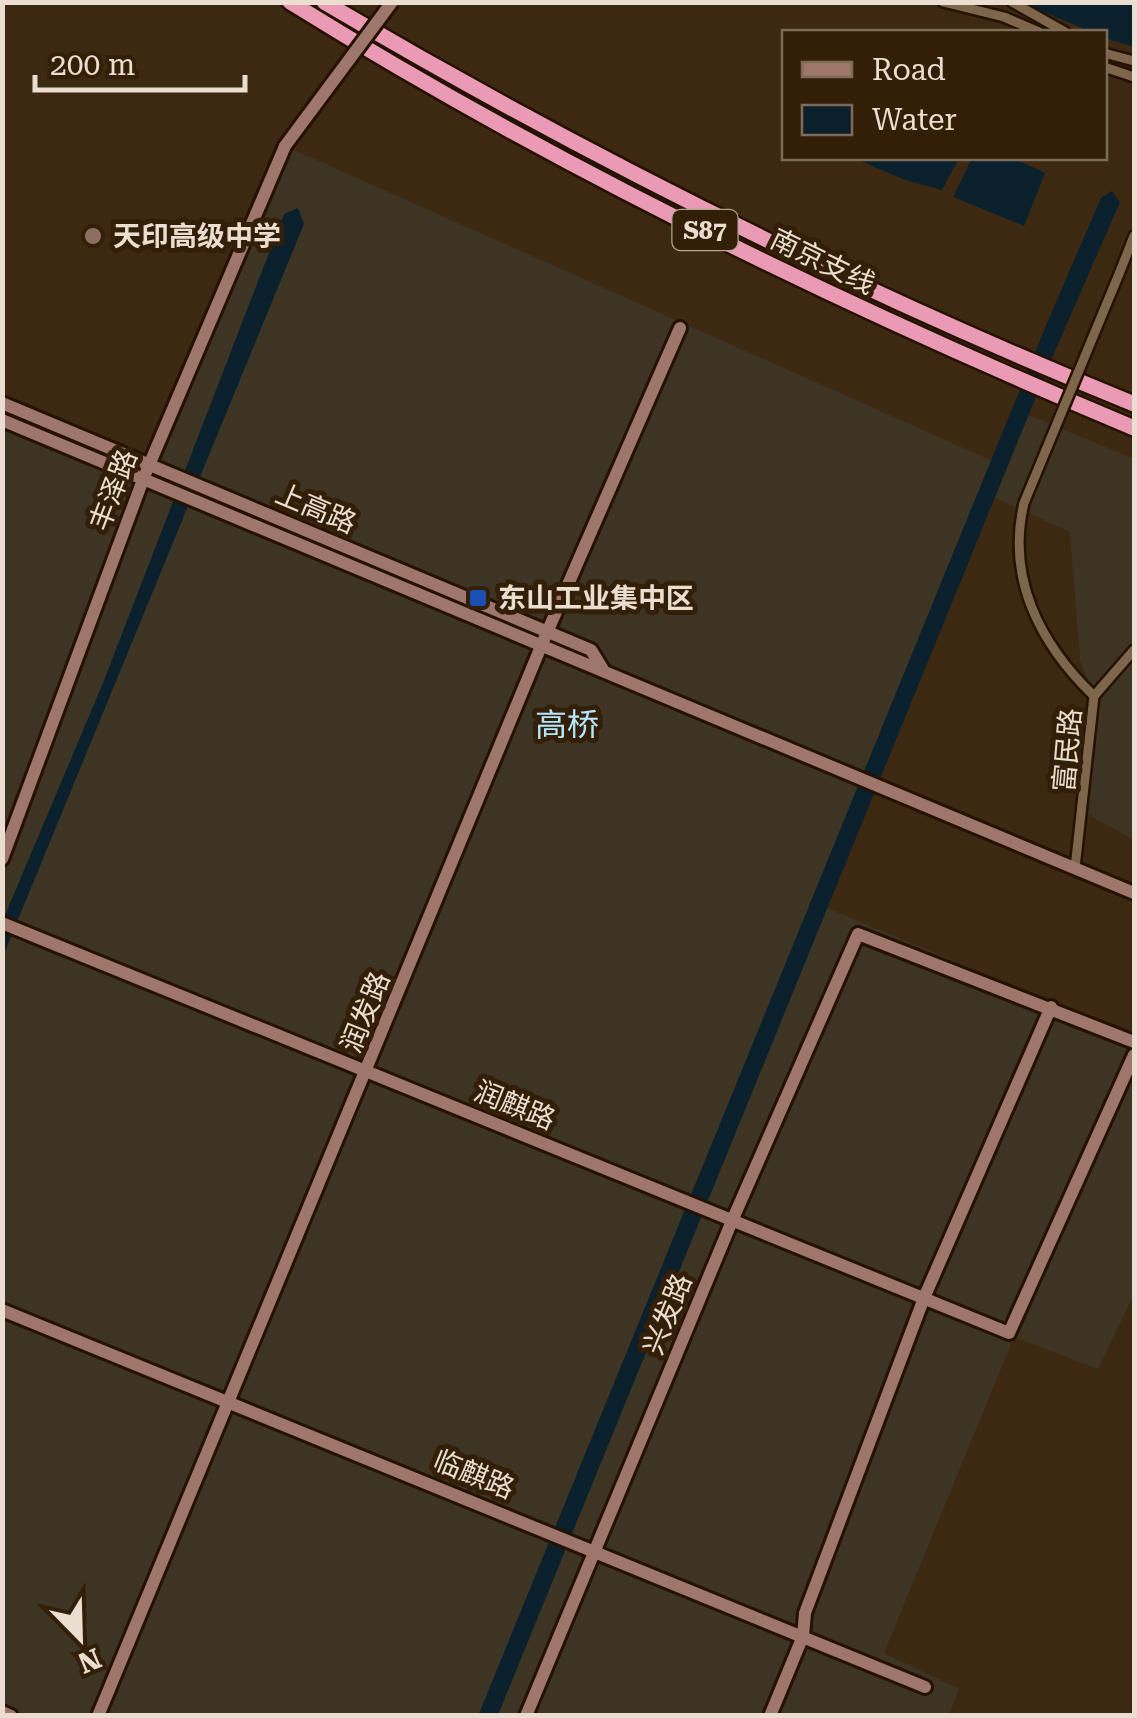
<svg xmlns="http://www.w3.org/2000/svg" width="1137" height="1718" font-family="'Roboto Serif','Noto Sans SC',serif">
	<rect width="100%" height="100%" fill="#3d2911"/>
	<polygon fill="#3d3423" points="285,146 1004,466 1029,415 1134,459 1134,840 1084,812 1094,696 1080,660 1070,532 993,497 827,908 1134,1036 1134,1294 1098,1369 1014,1337 884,1653 959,1689 949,1715 3,1715 2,420 144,477"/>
	<g fill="#0a212d">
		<polygon points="1022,3 1134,3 1134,47 1105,38 1104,32 1092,32"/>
		<polygon points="854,158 959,158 942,190 905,180"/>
		<polygon points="972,158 1013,158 1045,173 1024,226 953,197"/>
		<polygon points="1112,191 1120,202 1049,365 498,1715 478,1716 1050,316 1101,198"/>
		<polygon points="298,208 304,224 3,956 3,920 103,683 284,214"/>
	</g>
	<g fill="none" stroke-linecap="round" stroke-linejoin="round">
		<g stroke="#241100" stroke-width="14">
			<g id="street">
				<polyline points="943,2 1004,17 1039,32"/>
				<polyline points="1012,2 1065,32"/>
				<polyline points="1104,53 1134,61"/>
				<polyline points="1104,67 1134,77"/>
				<polyline points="1119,274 1134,236"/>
				<path d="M1024,503C1006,578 1040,644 1094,696"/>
				<polyline points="1075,868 1094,696 1134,650"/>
			</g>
		</g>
		<g stroke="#241100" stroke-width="18">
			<g id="secondary">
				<polyline points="2,403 591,650 602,668"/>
				<polyline points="2,420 1134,893"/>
				<polyline points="2,859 144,477 285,146"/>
				<polyline points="2,923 1009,1333 1134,1055"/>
				<polyline points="2,1310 925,1687"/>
				<polyline points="2,1712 11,1716"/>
				<polyline points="98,1716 542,644 680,328"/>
				<polyline points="526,1716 732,1221 858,934 1134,1042"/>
				<polyline points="770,1716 803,1636 805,1613 924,1298 1051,1007"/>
			</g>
		</g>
		<g stroke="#241100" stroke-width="20">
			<g id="highway">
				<path d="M290,2C557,168 845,307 1134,428"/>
				<path d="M324,2C585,156 854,290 1134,404"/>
			</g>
		</g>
		<use href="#street" stroke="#7e664d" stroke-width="9"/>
		<use href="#secondary" stroke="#9e766c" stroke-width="12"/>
		<use href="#highway" stroke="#ea9ab5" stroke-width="15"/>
		<g stroke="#241100" stroke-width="14" stroke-linecap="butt">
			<polyline id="street-bridge" points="1024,503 1119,274"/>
		</g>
		<g stroke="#241100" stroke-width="18" stroke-linecap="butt">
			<polyline id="secondary-bridge" points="285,146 392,2"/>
		</g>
		<use href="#street-bridge" stroke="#7e664d" stroke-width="9"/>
		<use href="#secondary-bridge" stroke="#9e766c" stroke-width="12"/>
	</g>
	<circle fill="#8d6e63" stroke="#331f07" stroke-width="4" cx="93" cy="236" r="10"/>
	<rect fill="#1a4fb4" stroke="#331f07" stroke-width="4" x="468" y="588" width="20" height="20" rx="5"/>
	<g text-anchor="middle" stroke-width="10" stroke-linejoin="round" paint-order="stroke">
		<rect fill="#331f07" stroke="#b4a493" stroke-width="2.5" x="672.5" y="210" width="65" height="40" rx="8"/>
		<g font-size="25" font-weight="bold" fill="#ebddcf">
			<text x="705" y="239">S87</text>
		</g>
		<g font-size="28" font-weight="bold" fill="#ebddcf" stroke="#331f07" text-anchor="start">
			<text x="113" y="246">天印高级中学</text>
			<text x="498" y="608">东山工业集中区</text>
		</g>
		<g font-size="28" fill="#ebddcf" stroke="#331f07">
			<text transform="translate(823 261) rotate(26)" y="10">南京支线</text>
			<text transform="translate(113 490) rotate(-69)" y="10">丰泽路</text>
			<text transform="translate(316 508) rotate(23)" y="10">上高路</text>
			<text transform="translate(1067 750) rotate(-85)" y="10">富民路</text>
			<text transform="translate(365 1012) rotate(-68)" y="10">润发路</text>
			<text transform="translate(515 1105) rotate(22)" y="10">润麒路</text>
			<text transform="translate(667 1314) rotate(-68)" y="10">兴发路</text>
			<text transform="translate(474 1474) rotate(22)" y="10">临麒路</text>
		</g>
		<g font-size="32" fill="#b6e6fe" stroke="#331f07">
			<text x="567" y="736">高桥</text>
		</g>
	</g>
	<rect width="1137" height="1718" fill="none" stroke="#ebddcf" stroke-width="10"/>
	<rect x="782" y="30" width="325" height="130" fill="#331f07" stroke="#7d6b57" stroke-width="2.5"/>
	<rect x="802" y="62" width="50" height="15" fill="#9e766c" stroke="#7d6b57" stroke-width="2.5"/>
	<text x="872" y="80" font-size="30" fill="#ebddcf">Road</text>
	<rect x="802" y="105" width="50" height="30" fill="#0a212d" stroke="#7d6b57" stroke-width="2.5"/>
	<text x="872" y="130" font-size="30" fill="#ebddcf">Water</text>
	<g transform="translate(80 1638) rotate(157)" stroke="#331f07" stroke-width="8" paint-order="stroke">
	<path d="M0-8L18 38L0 25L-18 38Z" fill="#ebddcf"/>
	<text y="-15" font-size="28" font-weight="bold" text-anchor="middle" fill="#ebddcf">N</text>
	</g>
	<path d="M35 75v15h210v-15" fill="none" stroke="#ebddcf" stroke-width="5"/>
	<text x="50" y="75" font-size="30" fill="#ebddcf" stroke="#331f07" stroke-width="8" paint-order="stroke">200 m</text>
</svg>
